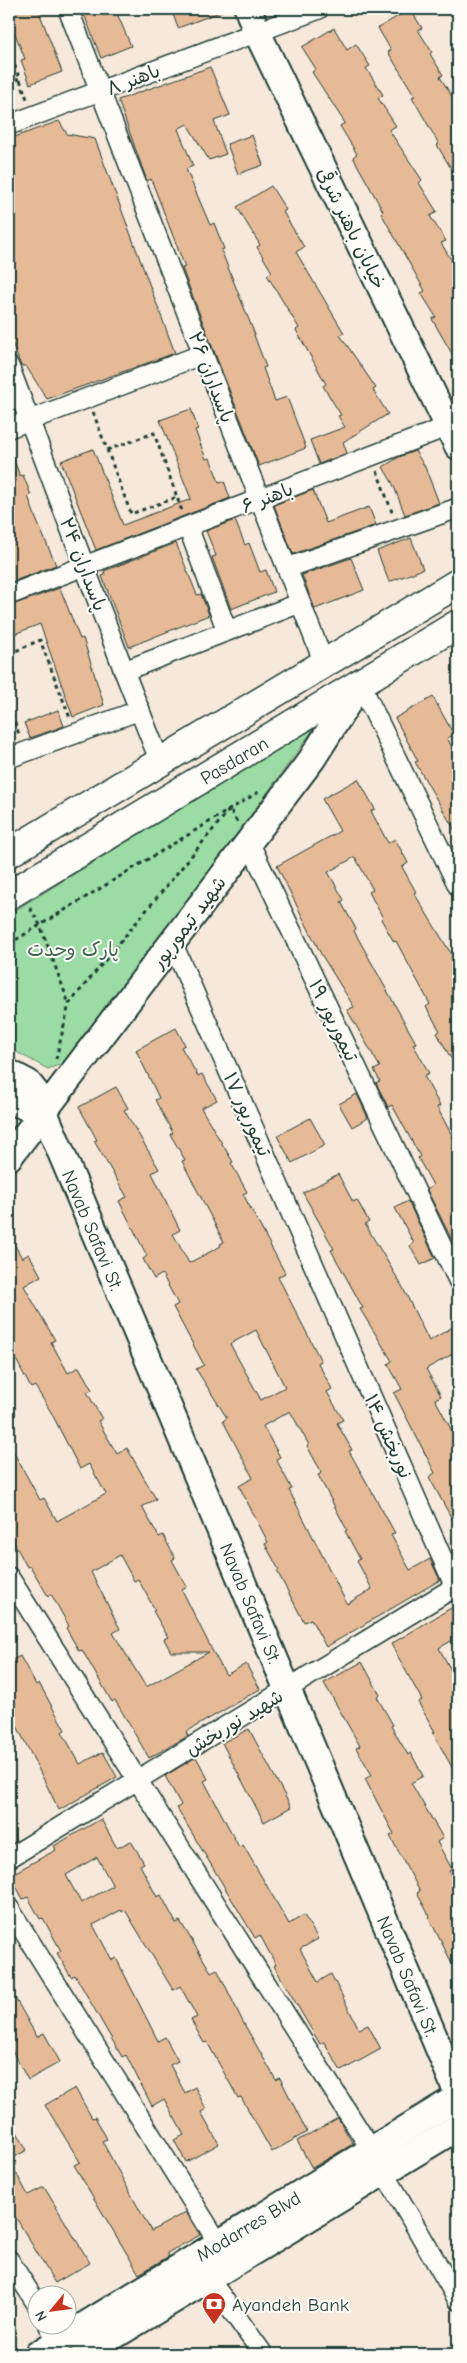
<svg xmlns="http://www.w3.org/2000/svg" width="467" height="2363" font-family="'Comic Neue','Playpen Sans Arabic',sans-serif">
	<rect width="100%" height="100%" fill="#f6e8da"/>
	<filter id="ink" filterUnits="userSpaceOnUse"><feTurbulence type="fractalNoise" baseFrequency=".02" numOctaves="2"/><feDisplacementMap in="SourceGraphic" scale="10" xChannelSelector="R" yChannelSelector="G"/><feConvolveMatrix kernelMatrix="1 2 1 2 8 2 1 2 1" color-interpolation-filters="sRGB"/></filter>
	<g filter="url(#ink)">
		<polygon fill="#9bdba4" stroke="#5d8c6c" points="316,726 72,1060 48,1069 9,1048 9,914"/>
		<g fill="#e7ba97" stroke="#1f3d34" fill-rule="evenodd">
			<polygon points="9,9 38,9 62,72 30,84 21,60 25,59 9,18"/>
			<polygon points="82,9 115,9 131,46 101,58"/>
			<polygon points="171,9 225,9 225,10 178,28"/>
			<polygon points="410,9 422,28 418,30 432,52 430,54 443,75 440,77 458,106 458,180 437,145 439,144 412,97 415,96 388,52 391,50 378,28"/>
			<polygon points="334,28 347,50 356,44 370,66 366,68 383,95 378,98 396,126 389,130 422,180 419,183 437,212 430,216 446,241 441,243 458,271 458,364 432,319 436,317 421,293 425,291 381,213 383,211 353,157 357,154 340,126 345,123 312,72 316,69 302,47"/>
			<polygon points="210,67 230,115 214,121 226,154 209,160 187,124 178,129 193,166 186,169 210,225 214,223 224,249 221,250 255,335 254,335 266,367 263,368 275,401 287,397 306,448 259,466 191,292 182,268 185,267 151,179 147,181 118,100"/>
			<polygon points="59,121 67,134 95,139 175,353 47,399 26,366 21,366 9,335 9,139"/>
			<polygon points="252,135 263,165 238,174 227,144"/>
			<polygon points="271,186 286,210 283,212 304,247 296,252 344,333 340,335 376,388 373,390 388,414 343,442 347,453 319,464 310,440 345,427 338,416 341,415 323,386 326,384 296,330 299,328 267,275 272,272 257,247 260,245 237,207"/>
			<polygon points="191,409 198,429 195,430 206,459 210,458 219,482 224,481 230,498 96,550 61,461 93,449 123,525 191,499 160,420"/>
			<polygon points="9,448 20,476 23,475 31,495 28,496 36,519 56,565 9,583"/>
			<polygon points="415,451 425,467 439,503 405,515 393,484 383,467 399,457"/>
			<polygon points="313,490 326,523 369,507 376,525 293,554 274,505"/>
			<polygon points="235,520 245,545 249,543 260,572 266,570 274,592 231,609 212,557 216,556 206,531"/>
			<polygon points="411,538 423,569 389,582 377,551"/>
			<polygon points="176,543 197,595 201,594 209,615 129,647 102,576 105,575 104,571"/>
			<polygon points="351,558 364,590 315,609 302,575"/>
			<polygon points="60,588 80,639 83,638 104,705 73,717 40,624 9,636 9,606"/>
			<polygon points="433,697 454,735 447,738 458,758 458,836 415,762 418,761 395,718"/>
			<polygon points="58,710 64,726 30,738 24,723"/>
			<polygon points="358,779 375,809 371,811 388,843 395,839 408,863 402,867 416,892 414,893 458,965 458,1071 437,1033 440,1031 426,1007 430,1004 396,941 394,942 381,919 383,918 369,892 373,890 355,857 328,872 344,900 341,902 356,929 354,931 416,1043 413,1044 429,1073 424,1076 440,1106 437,1107 458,1147 458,1237 452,1240 427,1190 433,1185 418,1158 420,1156 392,1105 388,1107 376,1083 380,1081 374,1070 380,1067 347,1010 354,1007 321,954 277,866 340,831 322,799"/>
			<path d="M176,1028L185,1045L181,1047L198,1076L202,1074L217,1100L201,1108L233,1162L231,1163L247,1192L243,1194L285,1273L278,1277L321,1361L318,1363L332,1389L327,1392L343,1420L337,1423L352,1450L349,1451L395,1533L391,1535L410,1570L430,1559L440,1580L326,1647L311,1619L304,1622L277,1571L279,1570L265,1544L268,1542L239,1486L253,1478L223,1421L227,1418L196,1369L204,1365L173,1307L178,1304L162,1274L154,1279L143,1259L147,1256L119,1201L127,1197L94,1141L97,1140L79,1107L116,1087L128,1108L124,1110L159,1169L152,1173L180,1230L173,1234L189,1263L221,1246L220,1244L224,1242L182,1161L185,1160L170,1134L173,1133L155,1100L159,1098L136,1050ZM256,1330L285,1387L261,1400L230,1344ZM290,1411L309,1445L307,1446L322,1473L318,1475L347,1530L345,1531L360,1559L357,1561L372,1589L347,1604L289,1490L292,1489L276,1459L280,1457L263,1426Z"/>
			<polygon points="357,1094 368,1118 352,1127 339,1104"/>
			<polygon points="310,1118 325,1145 292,1163 277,1136"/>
			<polygon points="338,1174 353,1202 357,1200 369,1222 365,1224 402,1286 429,1341 458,1324 458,1351 426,1369 441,1396 435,1399 452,1431 458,1428 458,1530 429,1477 435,1473 394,1393 402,1389 388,1364 392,1361 360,1309 363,1308 331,1250 334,1249 303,1193"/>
			<polygon points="408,1201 435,1258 421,1265 410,1246 414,1243 395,1208"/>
			<path d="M9,1235L22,1258L29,1254L41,1276L24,1286L55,1340L51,1342L68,1373L79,1367L92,1390L87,1392L102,1419L98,1421L117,1454L127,1448L156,1499L142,1507L159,1537L163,1535L175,1558L172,1560L187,1587L182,1590L212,1650L226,1675L246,1664L260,1689L186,1732L188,1736L149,1758L115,1700L112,1702L82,1650L79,1651L66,1628L69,1626L51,1594L48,1596L30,1566L27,1567L9,1533V1444L40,1500L44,1498L57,1521L106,1494L89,1464L80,1469L51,1412L35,1386L31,1388L9,1346ZM120,1555L134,1581L138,1579L155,1610L153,1611L168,1637L164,1639L171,1652H209L146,1687L113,1633L120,1629L91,1572Z"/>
			<polygon points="451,1608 458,1621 458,1637 439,1648 458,1683 458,1778 433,1733 435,1732 418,1702 422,1700 391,1644"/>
			<polygon points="20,1656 36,1685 39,1683 65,1730 62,1732 80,1764 103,1752 117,1777 59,1810 14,1720 9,1723 9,1662"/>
			<polygon points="362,1662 380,1695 377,1697 393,1725 391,1726 408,1755 411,1753 423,1776 411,1783 443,1838 437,1842 452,1869 449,1871 458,1888 458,1975 429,1918 430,1917 417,1893 420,1891 390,1836 394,1834 365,1779 372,1775 356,1748 360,1746 324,1683"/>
			<polygon points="249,1729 291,1807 264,1822 222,1743"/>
			<polygon points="196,1757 208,1779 204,1781 239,1847 243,1845 289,1924 304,1915 318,1939 300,1949 318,1982 331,1974 359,2029 368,2025 381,2049 341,2071 324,2042 320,2044 274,1966 276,1965 260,1935 255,1938 177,1808 181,1805 165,1776"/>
			<path d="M101,1819L117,1848L131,1841L144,1863L140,1865L157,1897L161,1895L176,1923L180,1921L211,1972L217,1969L243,2022L276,2080L280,2078L307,2132L272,2152L241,2097L238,2098L207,2042L204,2043L191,2020L197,2017L180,1986L173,1990L125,1910L122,1912L121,1910L93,1925L112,1960L116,1958L158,2041L165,2037L178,2061L170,2065L185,2093L195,2087L206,2109L201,2112L219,2144L186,2162L174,2140L184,2135L164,2099L152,2106L126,2055L122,2057L75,1975L71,1977L57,1953L61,1951L43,1918L40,1919L28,1897L23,1899L10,1875L56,1850L54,1846ZM97,1857L113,1886L81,1903L66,1875Z"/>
			<polygon points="9,1987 37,2037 44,2033 60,2062 28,2080 9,2045"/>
			<polygon points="75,2088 92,2118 95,2117 107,2139 102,2141 151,2231 186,2212 200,2235 167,2253 169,2256 139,2274 74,2165 80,2162 45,2105"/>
			<polygon points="9,2118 27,2150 9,2160 28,2195 44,2187 90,2263 55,2283 9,2206"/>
			<polygon points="338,2118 353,2144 312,2168 297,2141"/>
		</g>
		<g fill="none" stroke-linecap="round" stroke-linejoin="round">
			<g stroke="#1f3d34" stroke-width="22">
				<g id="street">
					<polyline points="68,9 324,663"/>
					<polyline points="9,125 319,9"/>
					<polyline points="9,366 124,671 160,762"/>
					<polyline points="9,428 203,354"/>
					<polyline points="188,527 227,631"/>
					<polyline points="287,568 458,508"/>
					<polyline points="9,595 449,426"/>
					<polyline points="124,671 300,603"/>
					<polyline points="360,683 458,886"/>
					<polyline points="9,758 140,710"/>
					<polyline points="249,842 458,1280"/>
					<polyline points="172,942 458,1594"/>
					<polyline points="9,1577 372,2151"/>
					<polyline points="9,1858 458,1585"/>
					<polyline points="9,1908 219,2244"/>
					<polyline points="384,2172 458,2300"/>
					<polyline points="9,2260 38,2306"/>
					<polyline points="209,2279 263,2354"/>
					<polyline points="49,2326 59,2341"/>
				</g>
			</g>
			<g stroke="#1f3d34" stroke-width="30">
				<g id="secondary">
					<polyline points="248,9 257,32 458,446"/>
					<polyline points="9,1073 28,1083 36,1093 458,2094"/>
					<polyline points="9,1100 43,1113"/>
					<polyline points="9,1157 312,759 360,683"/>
					<polyline points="38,2354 458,2097"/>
					<polyline points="84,2354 458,2127"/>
				</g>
			</g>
			<g stroke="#1f3d34" stroke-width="31">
				<g id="primary">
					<polyline points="9,853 458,583"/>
					<polyline points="9,895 458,624"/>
				</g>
			</g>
			<g stroke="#1f3d34" stroke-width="3" stroke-dasharray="4 4" stroke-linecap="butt">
				<polyline points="9,50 27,99"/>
				<polyline points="9,83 19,79"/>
				<polyline points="93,412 131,514 177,497"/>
				<polyline points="107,450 154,433 182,511"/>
				<polyline points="377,471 393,515"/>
				<polyline points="9,654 40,640 70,718"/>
				<polyline points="9,707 20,737"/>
				<polyline points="30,908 40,925 69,1004"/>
				<polyline points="9,944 260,791"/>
				<polyline points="56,1059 69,1004 230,809 237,822"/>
			</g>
			<use href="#street" stroke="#fdfcf7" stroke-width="19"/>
			<use href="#secondary" stroke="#fdfcf7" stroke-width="26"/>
			<use href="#primary" stroke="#fdfcf7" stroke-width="28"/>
		</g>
	</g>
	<defs>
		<g id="bank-pin" transform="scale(1.25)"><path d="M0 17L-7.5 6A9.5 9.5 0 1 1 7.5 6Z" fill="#c8321e" stroke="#fdfcf7"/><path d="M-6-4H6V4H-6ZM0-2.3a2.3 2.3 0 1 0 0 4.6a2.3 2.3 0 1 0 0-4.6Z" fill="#fff"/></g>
	</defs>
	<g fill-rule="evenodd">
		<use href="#bank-pin" x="214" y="2304"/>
	</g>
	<g text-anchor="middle" stroke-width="4" stroke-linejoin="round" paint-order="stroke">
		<g font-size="19" fill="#1f3d34" stroke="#fdfcf7">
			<text transform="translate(133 79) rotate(-21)" y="7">باهنر ۸</text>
			<text transform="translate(352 228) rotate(64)" y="7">خیابان باهنر شرقی</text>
			<text transform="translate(212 377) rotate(69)" y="7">پاسداران ۲۶</text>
			<text transform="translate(267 497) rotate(-21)" y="7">باهنر ۶</text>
			<text transform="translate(84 564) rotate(69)" y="7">پاسداران ۲۴</text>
			<text transform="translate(234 760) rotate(-31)" y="7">Pasdaran</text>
			<text transform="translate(188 922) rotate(-53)" y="7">شهید تیمورپور</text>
			<text transform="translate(334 1020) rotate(64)" y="7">تیمورپور ۱۹</text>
			<text transform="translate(248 1114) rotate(66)" y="7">تیمورپور ۱۷</text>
			<text transform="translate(93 1230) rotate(67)" y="7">Navab Safavi St.</text>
			<text transform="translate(389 1436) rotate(66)" y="7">نوربخش ۱۴</text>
			<text transform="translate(251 1603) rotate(67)" y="7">Navab Safavi St.</text>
			<text transform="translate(234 1722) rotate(-31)" y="7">شهید نوربخش</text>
			<text transform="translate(408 1976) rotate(67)" y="7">Navab Safavi St.</text>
			<text transform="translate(248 2226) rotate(-31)" y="7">Modarres Blvd</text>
		</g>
		<g font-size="19" fill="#3e6450" stroke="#fdfcf7">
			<text x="73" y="956">پارک وحدت</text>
		</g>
		<g font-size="19" fill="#1f3d34" stroke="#fdfcf7" text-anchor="start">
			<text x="232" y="2311">Ayandeh Bank</text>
		</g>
	</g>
	<rect width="467" height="2363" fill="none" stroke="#fdfcf7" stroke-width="30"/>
	<rect x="15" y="15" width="437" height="2333" fill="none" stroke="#1f3d34" stroke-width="2" filter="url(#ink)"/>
	<g transform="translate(52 2310) rotate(241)"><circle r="24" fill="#fdfcf7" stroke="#a4b0a9"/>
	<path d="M0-4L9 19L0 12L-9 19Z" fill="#c8321e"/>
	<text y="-8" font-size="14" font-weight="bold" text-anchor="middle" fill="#1f3d34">N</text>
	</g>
</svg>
